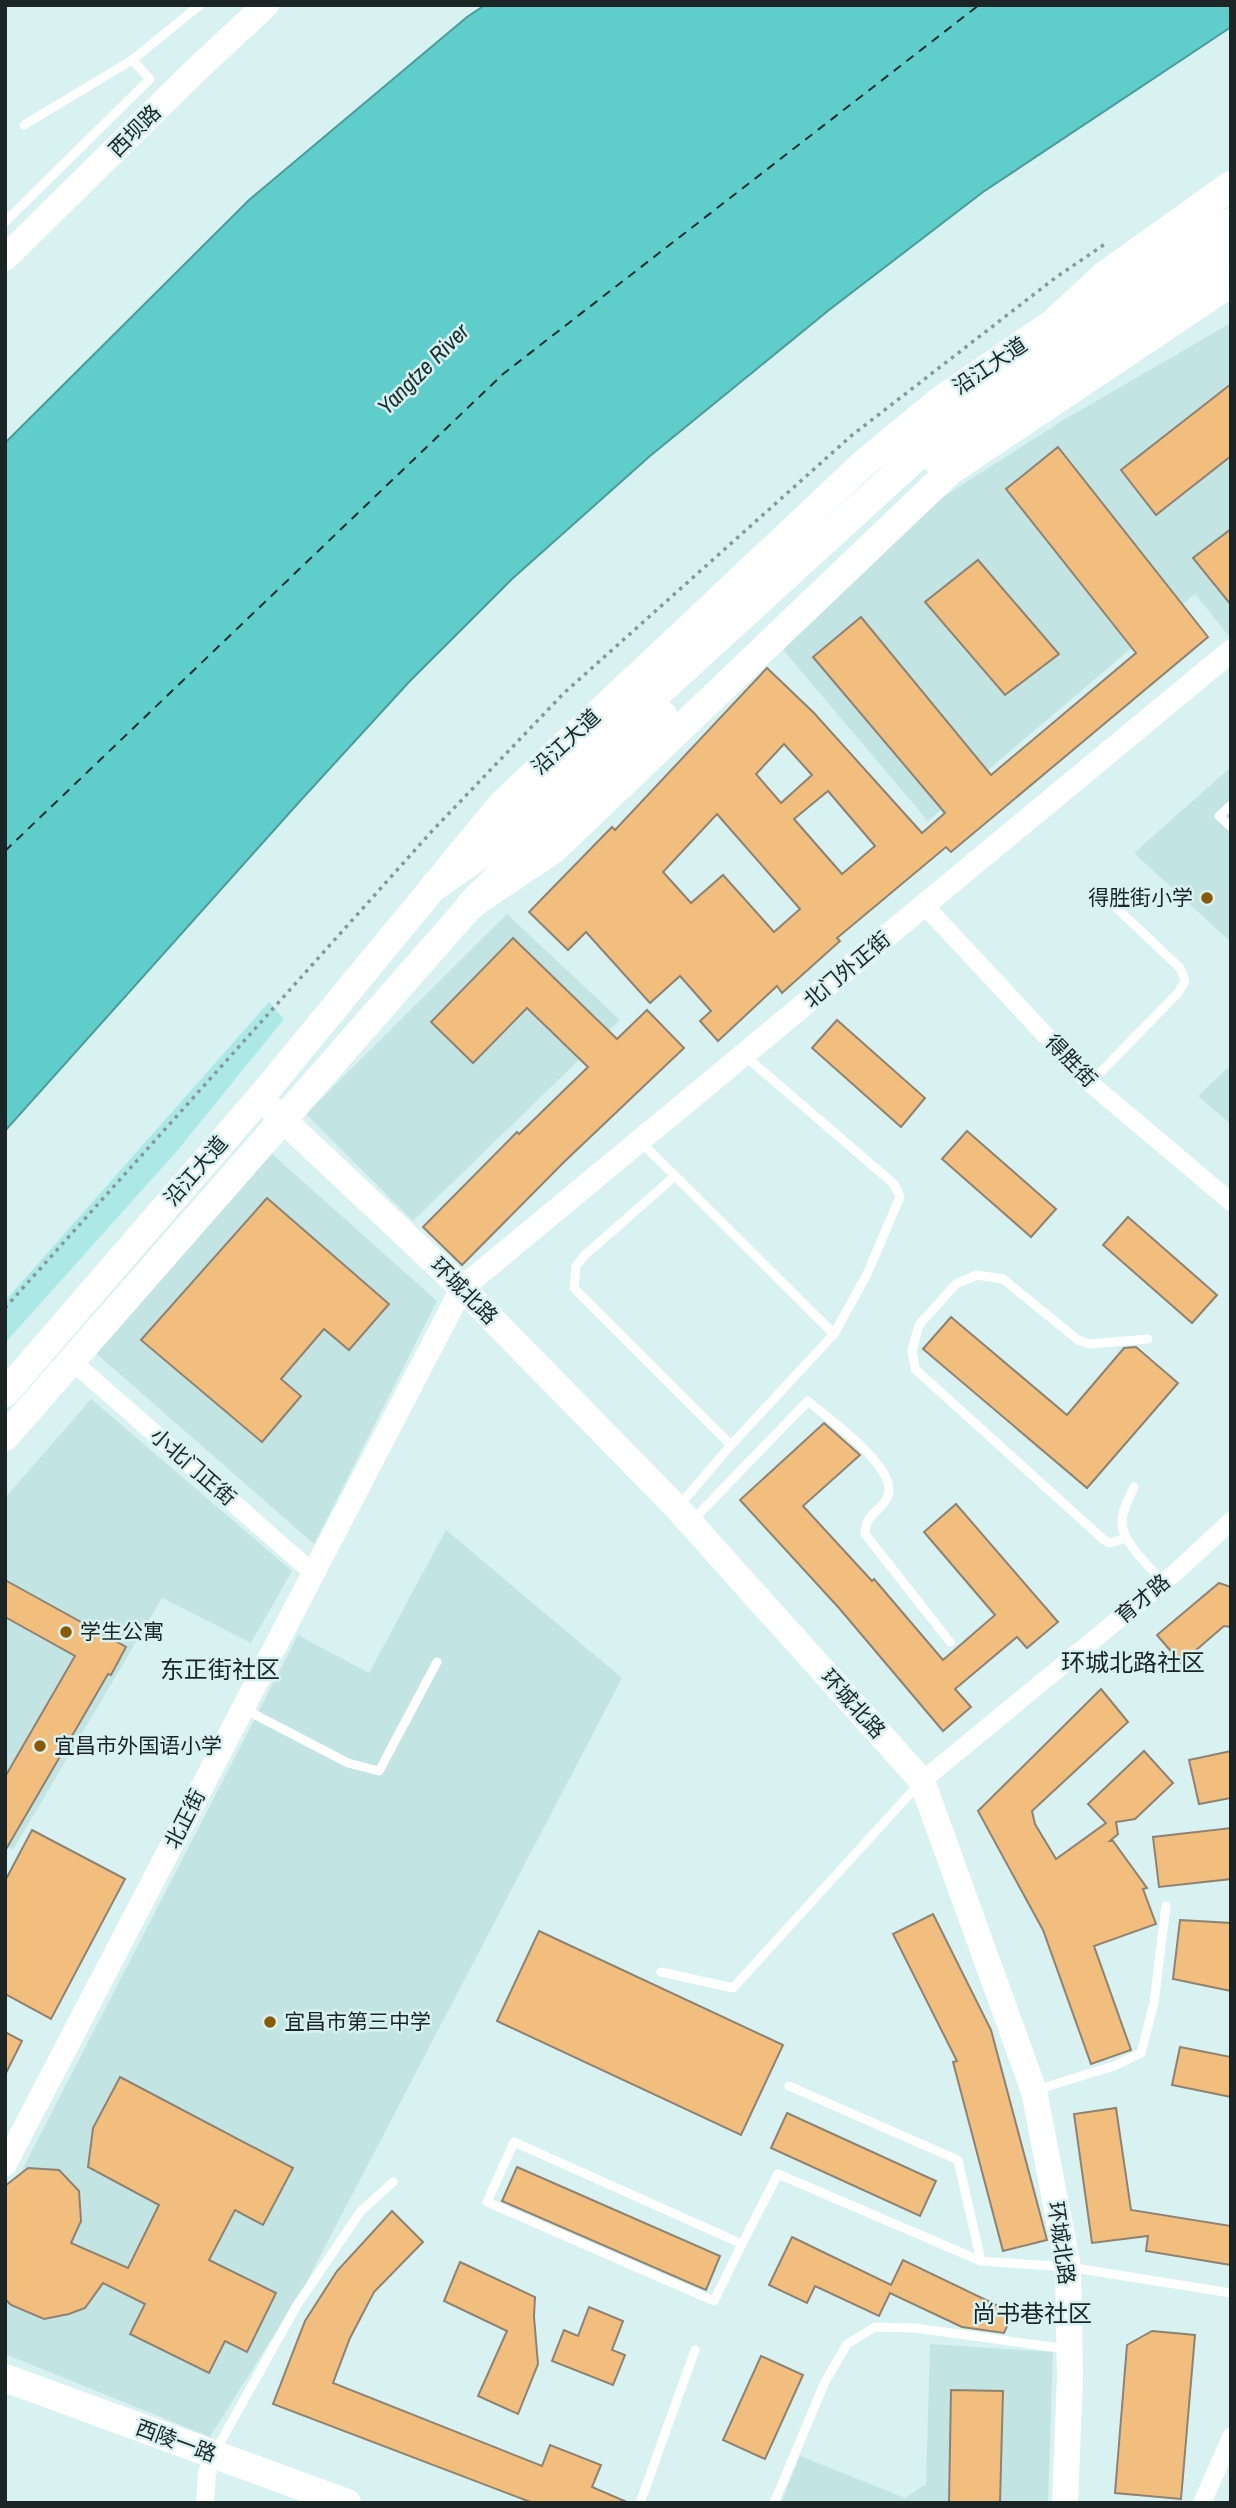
<svg xmlns="http://www.w3.org/2000/svg" width="1236" height="2508" font-family="'Archivo Narrow','Noto Sans SC',sans-serif">
	<rect width="100%" height="100%" fill="#d8f2f1"/>
	<g fill="#c2e5e3">
		<polygon points="1231,323 1231,634 1229,636 1195,594 928,821 768,632 924,509 1065,419"/>
		<polygon points="1231,767 1231,942 1134,853"/>
		<polygon points="507,914 620,1020 413,1221 306,1114"/>
		<polygon points="1231,1065 1231,1124 1198,1096"/>
		<polygon points="271,1153 437,1301 314,1544 91,1349"/>
		<polygon points="91,1399 292,1571 251,1643 162,1598 13,1850 5,1845 5,1498"/>
		<polygon points="446,1530 622,1678 304,2287 210,2437 5,2354 5,2203 298,1635 369,1673"/>
		<polygon points="930,2344 1053,2352 1048,2503 781,2503 800,2456 905,2498 926,2484"/>
	</g>
	<polygon fill="#ace9e6" points="269,1002 284,1019 177,1151 5,1343 5,1301"/>
	<polygon fill="#5fceca" stroke="#4b9b98" stroke-width="2" points="485,5 1231,5 1231,27 983,192 829,310 650,456 512,579 409,682 301,800 5,1131 5,443 249,200 467,17"/>
	<g fill="none" stroke-linecap="round" stroke-linejoin="round">
		<polyline stroke="#1b2f2f" stroke-width="2" stroke-dasharray="9 7" stroke-linecap="butt" points="5,851 503,374 979,5"/>
	</g>
	<g fill="#f1be7d" stroke="#8e8272" stroke-width="2" fill-rule="evenodd">
		<polygon points="1231,384 1231,456 1156,515 1121,470"/>
		<path d="M1058,447L1208,637L951,852L946,847L837,938L840,941L782,993L777,986L718,1041L700,1021L711,1011L680,976L650,1003L586,932L568,950L529,912L612,827L615,830L767,668L814,713L922,833L945,813L813,657L861,617L991,775L1136,653L1006,489ZM784,744L812,775L781,803L756,774ZM828,791L875,846L842,874L794,819ZM717,814L800,909L774,932L723,875L691,903L663,872Z"/>
		<polygon points="1231,529 1231,605 1193,558"/>
		<polygon points="978,560 1059,654 1005,695 925,602"/>
		<polygon points="513,938 617,1039 647,1010 684,1048 564,1162 462,1265 423,1227 517,1132 519,1134 588,1067 527,1008 473,1063 431,1022"/>
		<polygon points="837,1020 925,1098 901,1127 812,1048"/>
		<polygon points="967,1131 1056,1209 1031,1237 942,1159"/>
		<polygon points="267,1198 389,1304 349,1350 324,1329 281,1379 301,1396 262,1442 141,1340"/>
		<polygon points="1128,1217 1217,1295 1192,1323 1103,1245"/>
		<polygon points="951,1317 1067,1415 1124,1348 1136,1347 1178,1383 1087,1488 923,1349"/>
		<polygon points="824,1423 860,1455 803,1506 872,1581 874,1579 943,1660 995,1615 924,1532 956,1504 1058,1622 1027,1648 1017,1637 955,1689 971,1707 943,1731 839,1608 740,1500"/>
		<polygon points="5,1580 126,1647 111,1675 108,1674 5,1851 5,1777 75,1656 5,1617"/>
		<polygon points="1219,1583 1231,1587 1231,1627 1224,1626 1181,1663 1157,1635"/>
		<polygon points="1101,1689 1128,1722 1032,1811 1035,1824 1056,1859 1106,1823 1088,1804 1144,1751 1173,1783 1135,1819 1116,1822 1118,1834 1110,1841 1113,1841 1147,1888 1143,1889 1156,1924 1094,1946 1131,2050 1091,2064 1043,1930 978,1811"/>
		<polygon points="1231,1751 1231,1798 1199,1804 1189,1760"/>
		<polygon points="1231,1828 1231,1879 1159,1887 1153,1837"/>
		<polygon points="32,1830 125,1879 51,2019 5,1994 5,1881"/>
		<polygon points="933,1914 991,2030 1047,2240 1003,2251 953,2062 957,2061 893,1934"/>
		<polygon points="1180,1920 1231,1923 1231,1991 1173,1979"/>
		<polygon points="539,1931 783,2045 741,2135 497,2021"/>
		<polygon points="5,2032 22,2041 5,2075"/>
		<polygon points="1180,2047 1231,2057 1231,2097 1172,2085"/>
		<polygon points="120,2077 293,2168 263,2225 235,2210 209,2260 276,2293 247,2352 225,2341 209,2373 130,2334 145,2304 103,2283 85,2308 69,2314 44,2319 11,2305 5,2299 5,2186 28,2168 59,2170 79,2191 81,2221 71,2243 128,2268 159,2205 88,2167 93,2128"/>
		<polygon points="1116,2108 1131,2210 1231,2226 1231,2265 1146,2251 1148,2236 1092,2243 1074,2114"/>
		<polygon points="787,2113 936,2181 920,2216 771,2148"/>
		<polygon points="517,2167 720,2256 706,2290 502,2201"/>
		<polygon points="392,2211 423,2242 374,2292 350,2338 333,2383 542,2466 550,2445 601,2465 592,2487 629,2503 533,2503 273,2404 305,2321 337,2271"/>
		<polygon points="792,2237 891,2285 903,2260 1013,2313 1004,2333 962,2327 890,2293 879,2316 815,2286 807,2303 769,2285"/>
		<polygon points="460,2262 535,2297 534,2317 538,2364 518,2414 478,2396 507,2331 444,2301"/>
		<polygon points="589,2307 623,2321 612,2350 625,2355 613,2385 552,2361 564,2330 578,2336"/>
		<polygon points="1152,2331 1195,2335 1181,2499 1115,2493 1127,2345"/>
		<polygon points="761,2356 803,2375 765,2459 723,2440"/>
		<polygon points="951,2390 1003,2391 1000,2503 949,2503"/>
	</g>
	<g fill="none" stroke-linecap="round" stroke-linejoin="round">
		<polyline stroke="#869998" stroke-width="3.5" stroke-dasharray="3.5 5" stroke-linecap="butt" points="5,1308 432,831 564,693 851,436 1055,278 1105,244"/>
		<g stroke="#fff" stroke-width="9">
			<polyline points="24,125 132,60 200,5"/>
			<polyline points="5,222 150,79 132,60"/>
			<polyline points="1231,805 1219,816 1231,827"/>
			<polyline points="1090,1083 1178,993 1185,981 1180,968 1107,899"/>
			<polyline points="641,1142 834,1334"/>
			<polyline points="675,1176 585,1255 576,1266 574,1288 731,1445"/>
			<path d="M1134,1487C1129,1498 1121,1512 1122,1524C1123,1543 1151,1568 1163,1582"/>
			<polyline points="678,1507 731,1445 834,1334 867,1274 900,1197 894,1184 744,1055"/>
			<path d="M692,1521L808,1401C827,1418 902,1470 887,1498C879,1514 866,1512 865,1534L950,1642"/>
			<polyline points="1126,1538 1109,1543 1103,1539 915,1369 912,1350 919,1325 956,1284 977,1275 1003,1279 1078,1340 1089,1344 1148,1339"/>
			<polyline points="244,1709 348,1763 379,1771 437,1662"/>
			<polyline points="661,1972 733,1988 919,1784"/>
			<polyline points="789,2086 958,2160 981,2261"/>
			<polyline points="1036,2090 1114,2066 1141,2053 1154,2003 1166,1906"/>
			<polyline points="742,2244 714,2301 487,2202 514,2142 742,2244 778,2174 981,2261 1068,2267 1231,2293"/>
			<polyline points="216,2450 297,2305 361,2211 393,2182"/>
			<polyline points="640,2503 695,2350"/>
			<polyline points="774,2503 825,2382 847,2344 875,2327 915,2328 1067,2349"/>
		</g>
		<g stroke="#fff" stroke-width="18">
			<polyline points="925,906 1090,1083 1231,1202"/>
			<polyline points="72,1361 313,1573"/>
			<polyline points="922,1781 1176,1572 1231,1521"/>
			<polyline points="205,2503 207,2473 213,2455"/>
			<polyline points="1202,2503 1231,2437"/>
		</g>
		<polyline stroke="#fff" stroke-width="23" points="5,2165 462,1288 1231,651"/>
		<g stroke="#fff" stroke-width="26">
			<polyline points="5,258 196,70 266,5"/>
			<polyline points="260,1098 462,1288 677,1508 922,1781 1034,2091 1068,2267 1070,2377 1065,2503"/>
		</g>
		<g stroke="#fff" stroke-width="28">
			<polyline points="5,1393 260,1098 502,804 863,464 939,401 1050,325"/>
			<polyline points="5,1437 471,905 553,850 950,471 1231,283"/>
			<polyline points="5,2378 347,2503"/>
		</g>
		<g stroke="#fff" stroke-width="30">
			<polyline points="1034,342 1105,276 1231,186"/>
			<polyline points="937,460 996,415 1231,249"/>
			<polyline points="436,885 483,852 983,395 1231,223"/>
			<polyline points="471,905 662,715"/>
		</g>
	</g>
	<g fill="#8a5900" stroke="#d8f2f1" stroke-width="2.5">
		<circle cx="1207" cy="898" r="7"/>
		<circle cx="66" cy="1632" r="7"/>
		<circle cx="40" cy="1746" r="7"/>
		<circle cx="270" cy="2022" r="7"/>
	</g>
	<g text-anchor="middle" stroke-width="5" stroke-linejoin="round" paint-order="stroke">
		<g font-size="21" fill="#1c2525" stroke="#d8f2f1">
			<text transform="translate(135 131) rotate(-45)" y="7">西坝路</text>
			<text transform="translate(990 366) rotate(-34)" y="7">沿江大道</text>
			<text transform="translate(566 742) rotate(-43)" y="7">沿江大道</text>
			<text transform="translate(847 970) rotate(-40)" y="7">北门外正街</text>
			<text transform="translate(1071 1061) rotate(46)" y="7">得胜街</text>
			<text transform="translate(196 1171) rotate(-49)" y="7">沿江大道</text>
			<text transform="translate(464 1291) rotate(45)" y="7">环城北路</text>
			<text transform="translate(193 1467) rotate(41)" y="7">小北门正街</text>
			<text transform="translate(1143 1599) rotate(-40)" y="7">育才路</text>
			<text transform="translate(853 1704) rotate(48)" y="7">环城北路</text>
			<text transform="translate(185 1819) rotate(-63)" y="7">北正街</text>
			<text transform="translate(1061 2243) rotate(82)" y="7">环城北路</text>
			<text transform="translate(176 2441) rotate(20)" y="7">西陵一路</text>
		</g>
		<g font-size="21" fill="#1c2525" stroke="#d8f2f1" text-anchor="start">
			<text x="1193" y="905" text-anchor="end">得胜街小学</text>
			<text x="80" y="1639">学生公寓</text>
			<text x="54" y="1753">宜昌市外国语小学</text>
			<text x="284" y="2029">宜昌市第三中学</text>
		</g>
		<g font-size="23" font-style="italic" fill="#1b2f2f" stroke="#d8f2f1">
			<text transform="translate(423 369) rotate(-45)" y="8">Yangtze River</text>
		</g>
		<g font-size="24" fill="#1c2525" stroke="#d8f2f1">
			<text x="1133" y="1671">环城北路社区</text>
			<text x="220" y="1678">东正街社区</text>
			<text x="1032" y="2322">尚书巷社区</text>
		</g>
	</g>
	<rect width="1236" height="2508" fill="none" stroke="#1c2525" stroke-width="14"/>
</svg>
